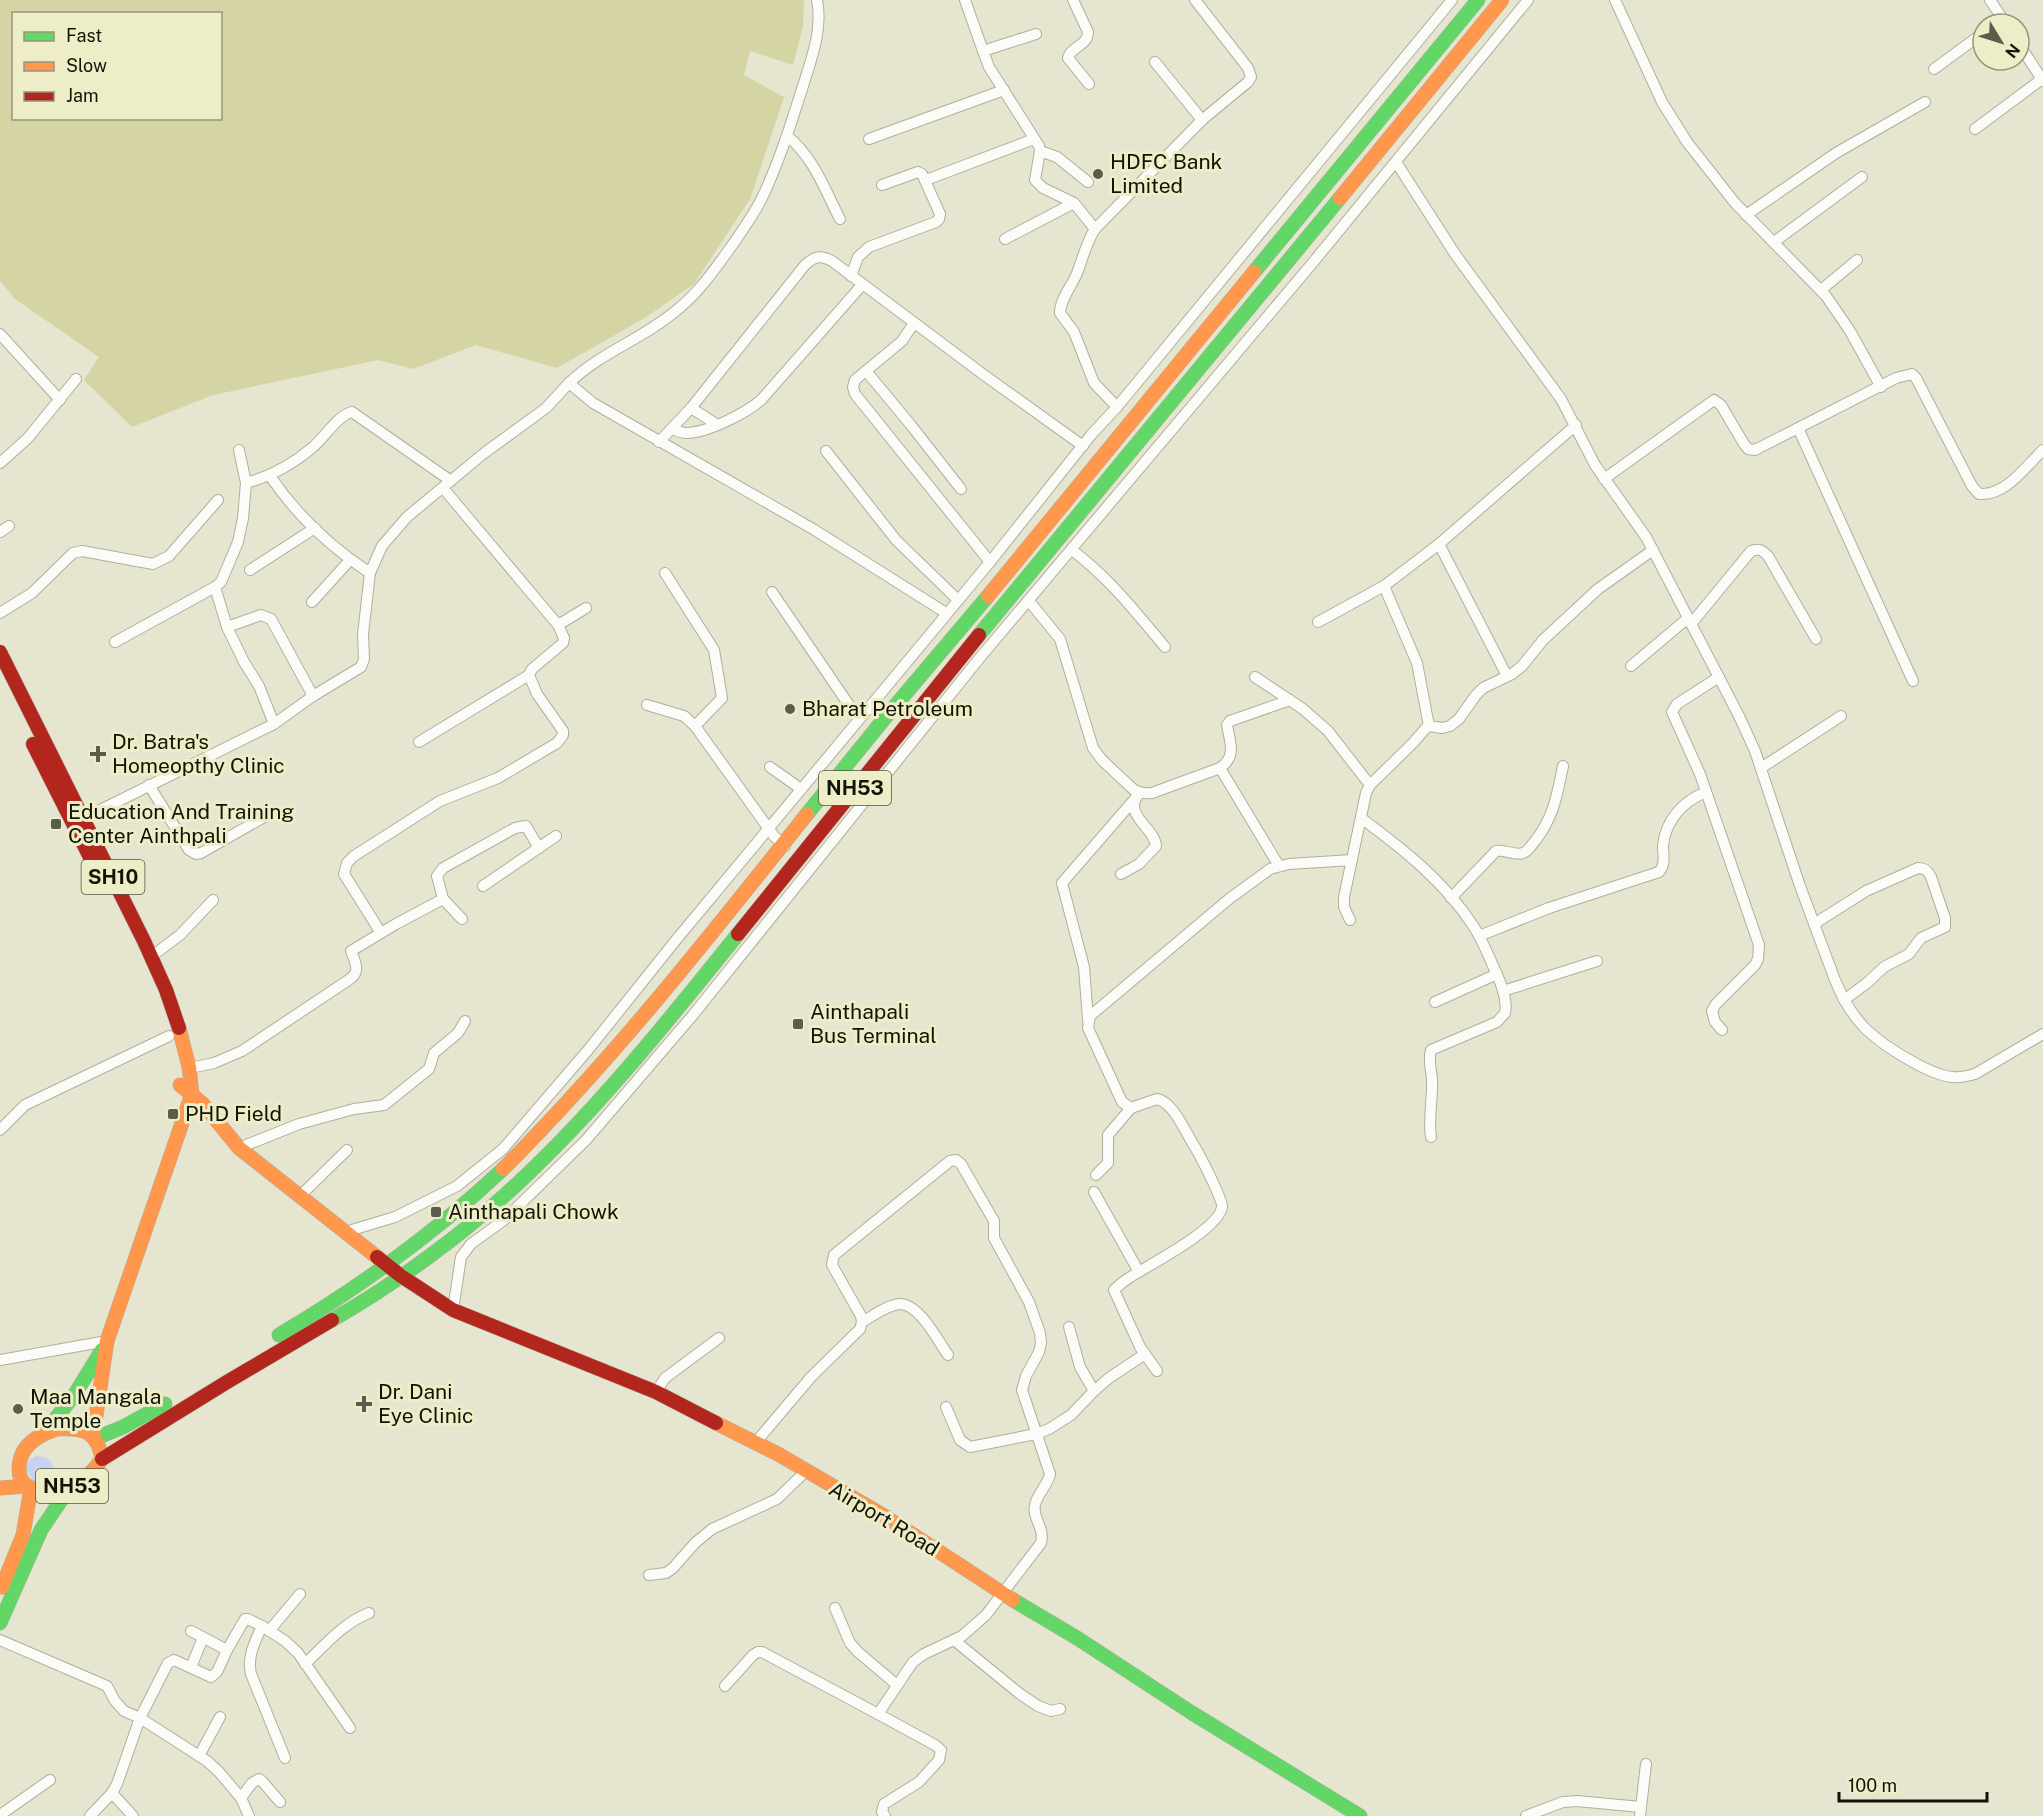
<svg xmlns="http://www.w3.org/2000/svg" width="2043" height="1816" font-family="'Public Sans',sans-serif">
	<rect width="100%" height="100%" fill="#e5e5d0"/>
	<path fill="#d4d4a5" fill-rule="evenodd" d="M0,0H804L803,26L793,65L750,51L744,75L784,97L750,199L694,284L643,319L557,368L476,345L413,369L378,360L213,395L132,427L84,380L99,357L15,299L0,281ZM14,14H220V118H14Z"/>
	<path fill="#c8d1f1" d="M36,1456C51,1456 59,1468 50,1482L36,1486L25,1467L31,1459Z"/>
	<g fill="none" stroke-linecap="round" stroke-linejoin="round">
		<g stroke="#afaf9e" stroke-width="12">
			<g id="street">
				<polyline points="965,0 983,51"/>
				<path d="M1073,0L1088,32C1088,46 1071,46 1068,58L1089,84"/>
				<polyline points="1615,0 1662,102 1687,142 1735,203 1826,296 1850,331 1881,387"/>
				<polyline points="1990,0 2006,24"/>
				<path d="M1036,34L983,51L989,67L1039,146L1040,151L1035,180L1043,188L1074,203L1095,229C1086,243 1083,258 1077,273C1072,286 1060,299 1060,313L1074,332L1094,383L1117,407"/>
				<polyline points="2019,44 2043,81"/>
				<polyline points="1155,62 1202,120"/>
				<polyline points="1934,69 1983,33"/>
				<polyline points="1975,129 2042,79"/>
				<path d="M787,136C813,156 825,190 840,219"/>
				<polyline points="869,139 1004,90"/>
				<polyline points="1040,151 1057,157 1088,182"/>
				<path d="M1396,162L1455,254L1561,399L1595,465L1646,537L1657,558L1739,716L1755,751L1800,886L1835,980C1842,997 1851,1014 1864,1027C1880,1044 1929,1075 1952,1077C1960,1078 1968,1076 1975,1074L2043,1034"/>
				<polyline points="926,180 1034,139"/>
				<polyline points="1746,215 1836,153 1925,102"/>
				<polyline points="1095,229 1202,120 1248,82 1251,77 1248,68 1195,0"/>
				<polyline points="1005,239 1074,203"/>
				<polyline points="1774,242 1862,177"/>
				<polyline points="851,276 858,257 869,247 936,222 939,219 940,214 922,174 918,172 882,185"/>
				<polyline points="1821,290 1857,260"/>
				<polyline points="914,323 902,341 855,380 853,387 855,394 990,562"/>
				<polyline points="0,334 60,400"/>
				<polyline points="866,371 910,424 961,489"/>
				<path d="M569,383C601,352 645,338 678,309C698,293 711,274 726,254C738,237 751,219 761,200C778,165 790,127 802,89C811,60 823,30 817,0"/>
				<polyline points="691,408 716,424"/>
				<polyline points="1798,428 1913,681"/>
				<path d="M672,429C677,431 682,433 686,433C707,433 747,413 762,399L862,285"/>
				<path d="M659,442L691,408L805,265C815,256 820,255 832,261L984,375L1083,446"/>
				<polyline points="239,450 246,483 243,518 238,542 221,582 215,587 227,627 244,662 259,686 274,724"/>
				<polyline points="826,451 896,540 958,600"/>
				<polyline points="0,463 28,438 76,379"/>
				<path d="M270,476C296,514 332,548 370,573"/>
				<path d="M1604,479L1714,400L1721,405L1744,444L1748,449L1755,450L1896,378L1912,374L1916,378L1972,486L1979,494C2006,496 2025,467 2043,450"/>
				<path d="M246,483C272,476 292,465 313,447C324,438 338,415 352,412L451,481"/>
				<polyline points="443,488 558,625 586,608"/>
				<polyline points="0,532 9,526"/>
				<polyline points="1439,544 1507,676"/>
				<path d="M1072,550C1110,579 1134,610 1165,647"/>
				<polyline points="250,570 315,528"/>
				<polyline points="665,573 714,650 722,698 695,726 774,836 785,846"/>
				<polyline points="1384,586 1417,663 1429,726"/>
				<polyline points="772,592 851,708 862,714"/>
				<path d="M1029,601L1060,639L1093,748L1102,760L1134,790C1141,793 1145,794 1152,793L1220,768C1237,756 1230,743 1227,725L1230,721L1290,700"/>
				<polyline points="312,602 350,560"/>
				<polyline points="0,613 32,593 73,553 82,551 153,564 169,556 218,500"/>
				<polyline points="1318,622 1384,586 1439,544 1576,425"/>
				<path d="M1691,624L1751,551C1759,548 1762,550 1768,556L1816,639"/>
				<polyline points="227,627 261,615 271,619 313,696"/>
				<polyline points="115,642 215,587"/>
				<polyline points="1631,666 1688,618"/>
				<polyline points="1255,677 1303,709 1328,731 1370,785"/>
				<polyline points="1719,677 1677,704 1672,712 1700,774 1759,945 1758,959 1755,965 1716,1004 1712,1011 1715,1022 1722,1030"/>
				<polyline points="647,705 684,716 695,726"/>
				<polyline points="419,742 529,675"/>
				<polyline points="770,767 801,789"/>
				<polyline points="1220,768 1279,866"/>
				<polyline points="1761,768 1841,716"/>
				<polyline points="149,785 189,850 196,854 201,853 264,817"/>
				<path d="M1361,818C1403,849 1445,882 1474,927C1482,940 1488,954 1494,968C1500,981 1508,999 1505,1013L1497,1022L1431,1050C1428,1059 1431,1069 1432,1079C1433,1098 1428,1118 1431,1137"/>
				<polyline points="80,820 274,724 313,696 361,667 364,659 363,634 370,573 382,546 407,517 483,454 546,408 569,383 593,403 813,529 946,613"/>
				<path d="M1121,874L1139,864L1156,846C1155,829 1126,816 1136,798"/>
				<polyline points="483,886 556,836"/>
				<path d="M1451,898L1496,851C1505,849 1514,856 1523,853C1529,851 1532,844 1536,840C1554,816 1557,795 1563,766"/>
				<polyline points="443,899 437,876 443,868 515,828 526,826 539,848"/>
				<polyline points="1350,920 1344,907 1344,897 1366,793 1370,785 1413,743 1426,728 1429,726 1442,728 1450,726 1459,719 1476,695 1483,688 1512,674 1522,666 1543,640 1598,589 1653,550"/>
				<path d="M1814,924L1866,891L1918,868C1925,868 1928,871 1931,877L1945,918V927L1921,938L1909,954L1884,967L1867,983L1844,1000"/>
				<polyline points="381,933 344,874 347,863 354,856 440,801 498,778 557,743 563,735 563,731 537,694 529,675 532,669 563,643 564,638 558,625"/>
				<path d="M1479,936L1549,908L1659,872C1666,864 1663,855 1663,845C1666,820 1683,801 1706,792"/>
				<polyline points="152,956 180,935 213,900"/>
				<polyline points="1503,991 1597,961"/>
				<polyline points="1435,1002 1497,974"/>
				<polyline points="1088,1020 1084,967 1062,883 1140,793"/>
				<path d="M190,1068L214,1063L242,1051L350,979C361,971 355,962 351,951L396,924L443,899L462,919"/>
				<polyline points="0,1130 25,1105 169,1036"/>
				<polyline points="239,1148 299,1124 354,1109 384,1105 429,1069 434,1053 458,1033 465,1021"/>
				<polyline points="1096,1175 1108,1163 1108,1135 1131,1108"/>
				<polyline points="1094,1192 1139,1272"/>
				<polyline points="299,1197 347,1150"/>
				<polyline points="345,1232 395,1217 457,1186 503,1149 588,1050 676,940 990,562 1091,435 1117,407 1452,0"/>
				<polyline points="453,1310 461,1257 471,1244 504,1220 586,1140 693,1015 978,660 1315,260 1528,0"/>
				<path d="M862,1322C873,1316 888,1304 901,1304C920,1305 938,1341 948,1355"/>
				<polyline points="1069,1327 1080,1367 1094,1391"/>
				<polyline points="0,1360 107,1341"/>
				<path d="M1157,1371L1140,1347L1114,1290C1119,1285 1125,1280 1132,1276C1151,1264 1219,1229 1222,1207C1223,1200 1199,1153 1193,1144C1185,1131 1173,1102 1157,1099L1131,1108L1122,1102L1088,1028L1090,1016L1229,899L1270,869L1289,864L1352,860"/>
				<polyline points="656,1392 665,1378 719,1338"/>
				<polyline points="946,1407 960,1440 970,1447 1036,1434 1049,1429 1071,1415 1094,1391 1109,1378 1145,1354"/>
				<path d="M756,1442L811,1377L860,1329L862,1322L861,1316L832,1265L834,1255L950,1161L956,1160L961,1164L994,1221V1238L1029,1302L1040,1333L1041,1343L1039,1352L1026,1376L1022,1390L1050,1474C1048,1485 1037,1494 1035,1505C1032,1519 1045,1527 1041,1543L986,1615L962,1636L924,1654L913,1662L878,1714L935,1745L941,1750L939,1760L919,1782L884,1804L882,1812L885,1816"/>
				<polyline points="649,1575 666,1573 673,1568 695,1543 712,1529 777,1499 805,1472"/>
				<polyline points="835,1608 850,1643 858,1652 897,1685"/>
				<path d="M262,1626C255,1642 247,1656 251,1674L285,1758"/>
				<polyline points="191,1631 227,1650 245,1619 248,1619 262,1626 285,1641 298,1653 350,1728"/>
				<polyline points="269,1631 300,1594"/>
				<polyline points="0,1640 107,1686 115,1701 124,1711 140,1718 207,1761 219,1772 241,1798 249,1816"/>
				<polyline points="954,1640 1020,1694 1038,1706 1051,1711 1060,1709"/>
				<path d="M305,1664C324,1646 343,1623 369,1613"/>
				<polyline points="191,1667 203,1638"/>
				<polyline points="725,1686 753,1655 758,1652 762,1652 878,1714"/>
				<polyline points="199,1756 220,1717"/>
				<polyline points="112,1793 133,1816"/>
				<polyline points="241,1798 252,1783 259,1779 262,1781 280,1802"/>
				<polyline points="0,1815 50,1780"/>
				<polyline points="90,1816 112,1793 117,1784 140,1718 168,1663 174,1660 211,1677 217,1672 227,1650"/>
				<polyline points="1526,1816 1563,1802 1577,1801 1641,1807"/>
				<polyline points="1640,1816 1646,1764"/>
			</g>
		</g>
		<g stroke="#afaf9e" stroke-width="15">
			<g id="fast">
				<polyline points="1254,272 1478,0"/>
				<polyline points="979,635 1340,198"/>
				<polyline points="807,814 884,719 988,596"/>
				<path d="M332,1320C395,1284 462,1235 515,1186C597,1110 668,1021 738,934"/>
				<path d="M279,1335C360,1287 435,1233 503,1169"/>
				<polyline points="45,1432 75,1394 102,1350"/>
				<polyline points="96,1438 123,1427 165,1404"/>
				<polyline points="1013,1600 1077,1638 1192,1713 1360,1816"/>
				<polyline points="0,1623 41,1530 70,1487"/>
			</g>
		</g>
		<g stroke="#afaf9e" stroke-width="15">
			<g id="slow">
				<polyline points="1340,198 1502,0"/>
				<polyline points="988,596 1254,272"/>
				<polyline points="180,1085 203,1104 239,1148 377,1257"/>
				<path d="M503,1169C614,1058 710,936 807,814"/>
				<polyline points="716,1423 778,1454 886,1517 1013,1600"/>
				<path d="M57,1429C83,1428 97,1430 102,1459C88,1480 69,1491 44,1490C38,1490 32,1489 26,1485C21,1481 19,1475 19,1469C19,1446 37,1435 57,1429Z"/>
				<polyline points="93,1436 107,1341 192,1094 189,1067 179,1028"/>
				<polyline points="0,1488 27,1486"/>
				<polyline points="2,1587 23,1535 31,1488"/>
			</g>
		</g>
		<g stroke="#afaf9e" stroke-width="15">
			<g id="jam">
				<polyline points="0,652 144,941 166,990 179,1028"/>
				<polyline points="33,744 99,875"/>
				<polyline points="738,934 979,635"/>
				<polyline points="377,1257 401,1276 453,1310 656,1392 716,1423"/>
				<polyline points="102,1459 227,1382 332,1320"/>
			</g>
		</g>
		<use href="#street" stroke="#fbfbf8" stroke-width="10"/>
		<use href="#fast" stroke="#63d668" stroke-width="14"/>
		<use href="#slow" stroke="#ff974d" stroke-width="14"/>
		<use href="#jam" stroke="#b3261e" stroke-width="14"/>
	</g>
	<g fill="#5c5c4d" stroke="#ededc8" stroke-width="2">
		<circle cx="1098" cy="174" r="6"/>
		<circle cx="790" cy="709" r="6"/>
		<path d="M95 745h6v6h6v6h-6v6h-6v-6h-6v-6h6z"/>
		<rect x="50" y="818" width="12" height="12" rx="3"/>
		<rect x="792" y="1018" width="12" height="12" rx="3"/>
		<rect x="167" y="1108" width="12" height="12" rx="3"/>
		<rect x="430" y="1206" width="12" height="12" rx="3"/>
		<path d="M361 1395h6v6h6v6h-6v6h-6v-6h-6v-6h6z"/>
		<circle cx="18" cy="1409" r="6"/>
	</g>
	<g text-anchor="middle" stroke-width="6" stroke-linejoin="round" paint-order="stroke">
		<g fill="#ededc8" stroke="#545440" stroke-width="1.5">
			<rect x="819" y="771" width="72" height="34" rx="4.5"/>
			<rect x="81.5" y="860" width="63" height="34" rx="4.5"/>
			<rect x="36" y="1469" width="72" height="34" rx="4.5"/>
		</g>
		<g font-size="20" font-weight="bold" fill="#131306">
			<text x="855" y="795">NH53</text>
			<text x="113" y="884">SH10</text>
			<text x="72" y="1493">NH53</text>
		</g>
		<g font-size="21" fill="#131306" stroke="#ededc8" text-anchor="start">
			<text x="1110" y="169">HDFC Bank<tspan x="1110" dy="24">Limited</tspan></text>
			<text x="802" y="716">Bharat Petroleum</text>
			<text x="112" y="749">Dr. Batra's<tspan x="112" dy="24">Homeopthy Clinic</tspan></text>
			<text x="68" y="819">Education And Training<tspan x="68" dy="24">Center Ainthpali</tspan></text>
			<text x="810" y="1019">Ainthapali<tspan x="810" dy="24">Bus Terminal</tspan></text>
			<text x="185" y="1121">PHD Field</text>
			<text x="448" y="1219">Ainthapali Chowk</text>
			<text x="378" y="1399">Dr. Dani<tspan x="378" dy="24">Eye Clinic</tspan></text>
			<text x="30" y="1404">Maa Mangala<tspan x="30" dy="24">Temple</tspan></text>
		</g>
		<g font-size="21" fill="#131306" stroke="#ededc8">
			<text transform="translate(884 1519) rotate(31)" y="7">Airport Road</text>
		</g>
	</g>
	<rect x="12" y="12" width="210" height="108" fill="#ededc8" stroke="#96967a" stroke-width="1.5"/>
	<rect x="24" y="32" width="30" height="9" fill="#63d668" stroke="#96967a" stroke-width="1.5"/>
	<text x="66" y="42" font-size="18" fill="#131306">Fast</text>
	<rect x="24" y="62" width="30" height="9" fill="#ff974d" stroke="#96967a" stroke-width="1.5"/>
	<text x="66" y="72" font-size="18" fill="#131306">Slow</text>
	<rect x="24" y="92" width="30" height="9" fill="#b3261e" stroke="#96967a" stroke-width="1.5"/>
	<text x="66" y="102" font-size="18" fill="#131306">Jam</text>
	<g transform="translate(2001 42) rotate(128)"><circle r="28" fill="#ededc8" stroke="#96967a" stroke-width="1.5"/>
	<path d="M0-4.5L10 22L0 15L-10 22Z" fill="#5c5c4d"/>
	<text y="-9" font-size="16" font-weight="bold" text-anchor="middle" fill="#131306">N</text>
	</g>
	<path d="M1839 1792v9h148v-9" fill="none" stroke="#131306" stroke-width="3"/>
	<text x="1848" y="1792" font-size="18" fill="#131306" stroke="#ededc8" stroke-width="4.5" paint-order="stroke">100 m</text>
</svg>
